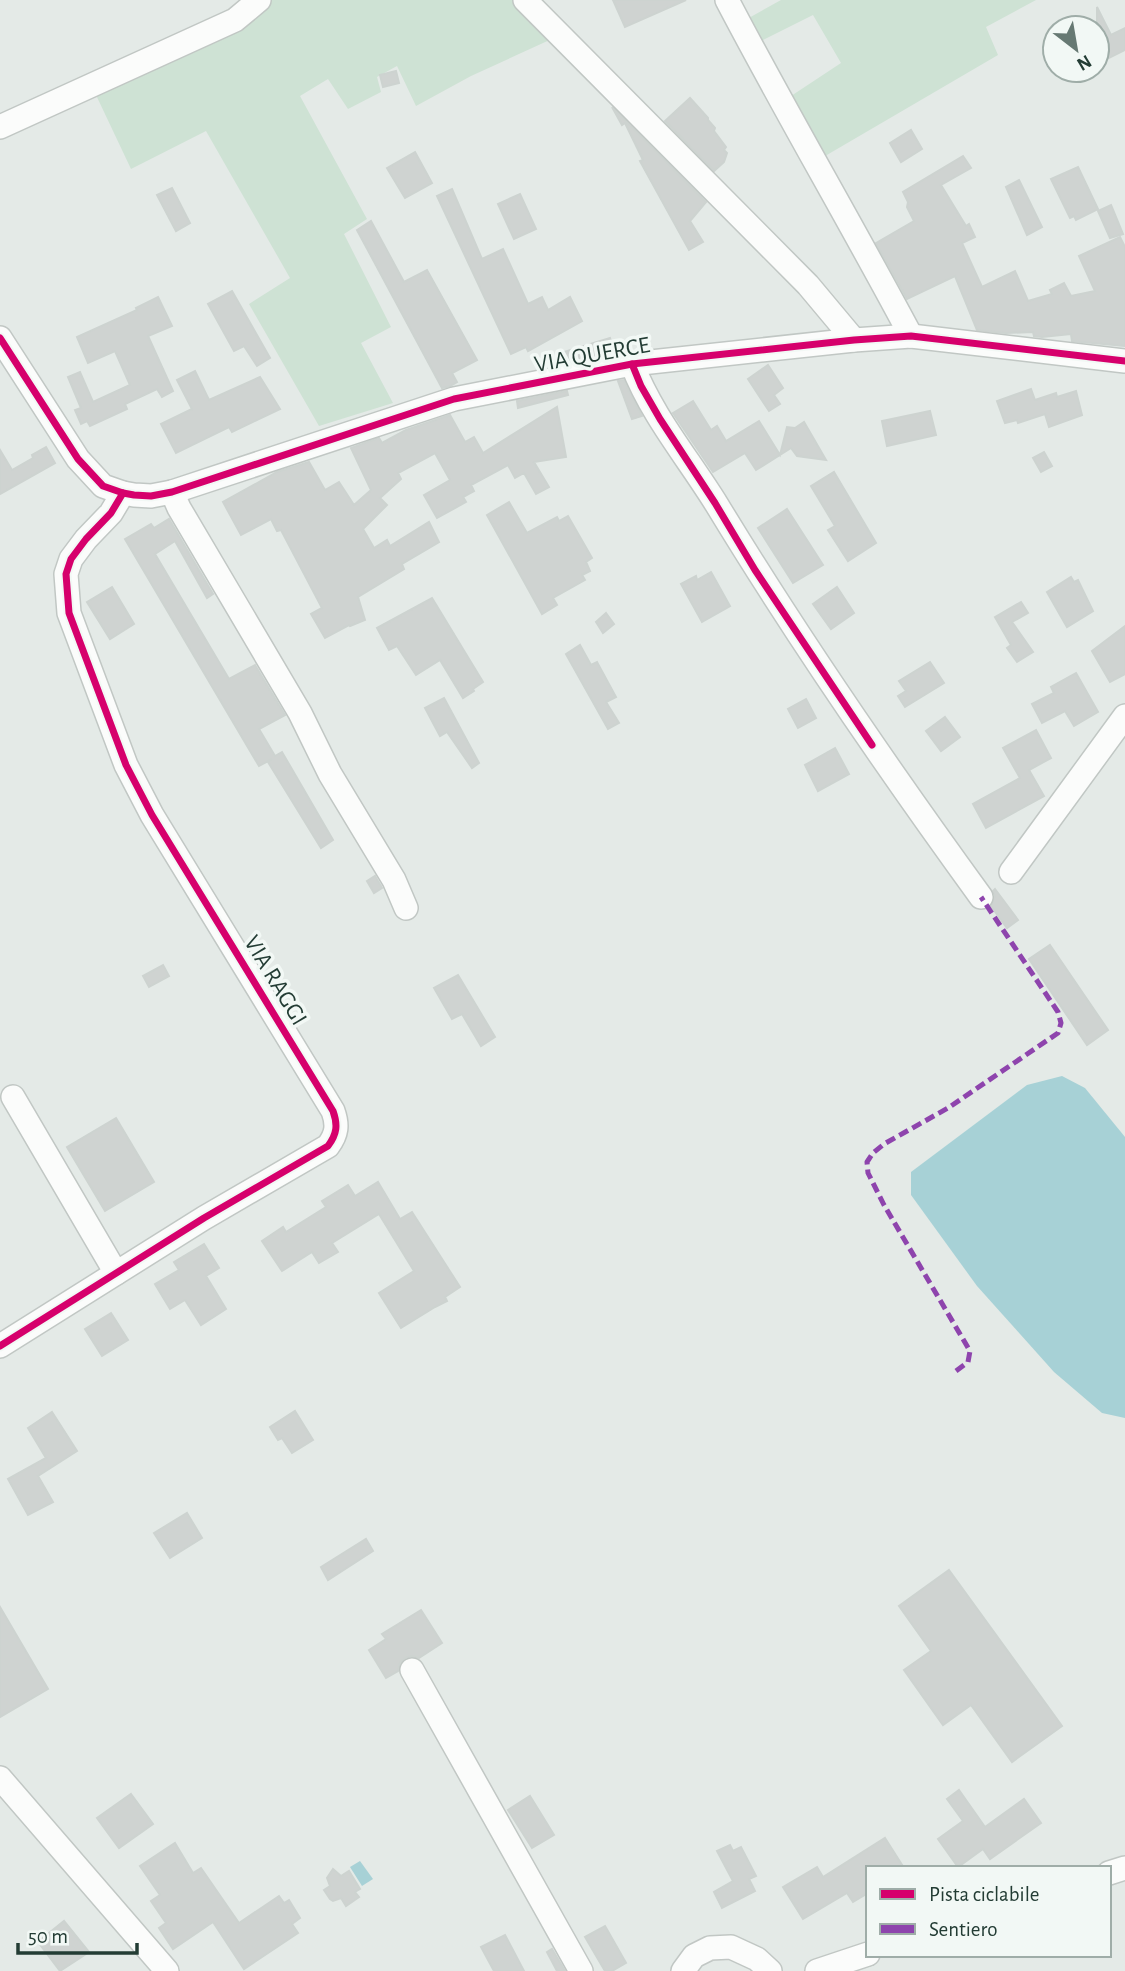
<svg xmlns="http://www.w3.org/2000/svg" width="1125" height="1971" font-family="'Alegreya Sans',sans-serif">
	<rect width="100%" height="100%" fill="#e4eae7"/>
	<g fill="#cee2d4">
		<polygon points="270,0 516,0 554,38 471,76 416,106 397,66 377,77 381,92 348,109 328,79 300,96 367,219 344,234 391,327 361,343 393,403 319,426 249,304 290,278 206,131 131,169 96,95 258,14"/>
		<polygon points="781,0 1036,0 986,27 998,55 820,159 785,100 841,63 813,15 761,41 747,19"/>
	</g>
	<g fill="#a7d1d6">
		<polygon points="1062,1076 1085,1088 1125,1137 1125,1418 1102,1413 1054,1372 977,1286 911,1195 911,1172 1027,1085"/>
		<polygon points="360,1861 373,1879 362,1886 350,1867"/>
	</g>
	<g fill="#cfd3d1" stroke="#cdd3d0" stroke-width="2">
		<polygon points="613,0 686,0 625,27"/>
		<polygon points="1097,7 1111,35 1125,28 1125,50 1097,64"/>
		<polygon points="396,71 399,83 383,87 380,75"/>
		<polygon points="690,98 708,118 708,120 715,128 714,131 726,147 724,150 727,153 724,162 714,171 665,121"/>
		<polygon points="612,107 706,202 690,221 703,242 689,250 640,161 643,160 625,123 622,125"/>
		<polygon points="911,130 922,149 901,162 890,143"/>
		<polygon points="415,152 432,183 405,198 387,168"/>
		<polygon points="963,156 971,168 941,185 966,226 969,224 975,237 962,243 982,287 1015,271 1028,301 1052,294 1050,290 1064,283 1071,296 1095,291 1079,256 1120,237 1125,247 1125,346 1072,341 1071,334 1042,337 1034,336 1033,332 1006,333 977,330 955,276 907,299 876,243 914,221 907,207 908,202 903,192"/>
		<polygon points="1078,167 1098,209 1076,220 1074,216 1070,218 1051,179"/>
		<polygon points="1019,180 1042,227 1027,235 1006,187"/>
		<polygon points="172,188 190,223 176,231 157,195"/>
		<polygon points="452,189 482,259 503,249 528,304 542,297 548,310 570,297 582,321 528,351 526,347 511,354 437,196"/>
		<polygon points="520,194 536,229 514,239 498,204"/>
		<polygon points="1111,205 1123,234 1110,238 1098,211"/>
		<polygon points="371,221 404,282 427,270 477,360 452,373 457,382 450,386 442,388 357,230"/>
		<polygon points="232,291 270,358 257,366 244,346 234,351 208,304"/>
		<polygon points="158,297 172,326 148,336 173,391 162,397 157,389 125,404 127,409 90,426 87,421 81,424 75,410 81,408 68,377 80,372 93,402 130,385 115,351 88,363 77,337 137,310 136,308"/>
		<polygon points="610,338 615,353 564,363 561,353"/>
		<polygon points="768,365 783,388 774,395 780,404 769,411 748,379"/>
		<polygon points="195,371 209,400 260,377 280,409 232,432 229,427 176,453 161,424 192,409 177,380"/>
		<polygon points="624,380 628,389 642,416 632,419 618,381"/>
		<polygon points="1031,389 1035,400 1056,393 1057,397 1076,391 1082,415 1049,427 1045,414 1018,423 1017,420 1005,423 997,401"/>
		<polygon points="567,391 568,395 518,408 517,401"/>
		<polygon points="693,401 711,430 717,426 726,441 759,421 780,455 787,427 795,428 804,422 826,460 797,456 791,448 756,470 745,453 713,472 673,413"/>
		<polygon points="557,407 566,457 534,462 549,487 536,494 524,473 515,478 508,465 471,485 474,491 463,497 466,502 437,518 424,495 450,480 435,453 398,473 401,479 380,498 387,505 363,529 374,548 387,540 390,546 429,522 439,542 402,564 404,569 358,597 365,620 350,626 349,625 325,638 311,614 322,608 281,530 277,531 271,519 241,535 223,502 277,472 309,462 325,490 339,482 354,505 371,490 351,448 379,438 382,443 406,430 450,415 465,442 474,437 483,453"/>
		<polygon points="930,411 936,435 887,446 882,421"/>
		<polygon points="46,447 55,463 0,494 0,450 12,470 33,458 32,455"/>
		<polygon points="1044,452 1052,466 1041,472 1033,458"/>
		<polygon points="834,472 876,543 848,561 828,530 835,526 811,486"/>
		<polygon points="509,502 527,533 557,517 559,521 568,516 592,558 586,562 590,571 582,575 585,580 553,598 557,605 542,614 487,515"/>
		<polygon points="787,509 823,565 793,583 758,528"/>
		<polygon points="169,519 213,594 207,598 175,541 155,554 229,679 255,665 285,715 259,729 275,756 282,752 333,840 321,848 268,762 272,759 259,766 125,539 151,524 154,528"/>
		<polygon points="711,572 730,606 702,622 681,584 696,576 697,580"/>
		<polygon points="1071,577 1074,582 1078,580 1093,611 1067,627 1047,592"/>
		<polygon points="112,587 134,624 110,639 87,602"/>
		<polygon points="837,587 854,613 831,629 813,604"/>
		<polygon points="432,598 483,682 473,689 474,691 463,698 440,660 416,675 397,646 389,650 377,628"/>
		<polygon points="1021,602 1028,613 1012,622 1033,652 1017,662 1007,648 1011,645 995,617"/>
		<polygon points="606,613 614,624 603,633 596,622"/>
		<polygon points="1125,626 1125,674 1110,682 1092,651"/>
		<polygon points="580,645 591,665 597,662 616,697 606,702 619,723 608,729 566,654"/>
		<polygon points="930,662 944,683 905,707 898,696 906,691 899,681"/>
		<polygon points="1076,673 1098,712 1074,726 1065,711 1042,723 1032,704 1054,693 1051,687"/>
		<polygon points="444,698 479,763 472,768 447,732 440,736 425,708"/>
		<polygon points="806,699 816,718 798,728 788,709"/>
		<polygon points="945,717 960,737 941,751 926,731"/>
		<polygon points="1036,730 1051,758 1029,770 1044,796 986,828 973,804 1020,778 1003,748"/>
		<polygon points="835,748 849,774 818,791 805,765"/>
		<polygon points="375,876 382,888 374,893 367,881"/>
		<polygon points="995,889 1018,920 1007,928 991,906 995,896 993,891"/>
		<polygon points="1050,945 1108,1030 1087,1045 1029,959"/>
		<polygon points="163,965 169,976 149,987 143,976"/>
		<polygon points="458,975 495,1037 481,1046 462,1014 452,1019 434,988"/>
		<polygon points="116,1118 154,1182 105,1211 67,1147"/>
		<polygon points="378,1182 400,1219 412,1212 460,1287 445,1297 447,1301 435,1307 401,1328 379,1293 414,1271 379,1214 332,1243 338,1252 319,1263 312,1252 282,1271 262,1241 283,1227 286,1232 326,1207 322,1201 348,1185 355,1196"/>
		<polygon points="204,1244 219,1268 206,1276 226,1309 201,1325 185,1300 170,1309 155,1284 179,1270 174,1262"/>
		<polygon points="111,1313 128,1340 102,1356 85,1329"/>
		<polygon points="295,1411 313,1440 292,1453 282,1438 278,1440 270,1427"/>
		<polygon points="52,1412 77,1451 38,1476 53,1502 28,1515 8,1479 46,1458 28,1428"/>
		<polygon points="187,1513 202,1538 170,1558 154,1533"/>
		<polygon points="366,1539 373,1551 328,1580 321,1567"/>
		<polygon points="949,1570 1062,1726 1012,1762 971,1705 943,1725 904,1670 931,1651 899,1606"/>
		<polygon points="0,1607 48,1689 0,1717"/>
		<polygon points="421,1610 442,1643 419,1658 411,1656 405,1658 400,1663 398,1671 386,1678 369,1650 386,1639 382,1634"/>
		<polygon points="959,1790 985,1827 1024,1799 1041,1823 990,1859 983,1849 958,1867 938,1839 963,1821 947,1799"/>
		<polygon points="131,1794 153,1824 119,1848 97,1818"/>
		<polygon points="530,1796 554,1835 532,1848 508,1810"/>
		<polygon points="885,1838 904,1868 868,1868 868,1893 853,1902 847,1893 803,1919 783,1887 817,1867 823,1877"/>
		<polygon points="175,1843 193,1873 201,1868 239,1923 279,1896 284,1903 289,1900 300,1918 292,1924 298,1933 244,1969 213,1922 173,1949 159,1928 166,1923 151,1901 160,1895 140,1866"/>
		<polygon points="730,1845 733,1851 741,1847 756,1876 749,1879 755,1891 722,1908 714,1892 733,1881 717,1851"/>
		<polygon points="333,1869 341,1876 349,1871 360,1889 355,1892 359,1897 346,1906 341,1898 333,1901 330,1899 324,1890 330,1886 327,1878"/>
		<polygon points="64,1921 89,1952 60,1971 38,1942"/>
		<polygon points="605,1926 626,1963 612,1971 605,1971 585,1937"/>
		<polygon points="505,1935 524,1971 494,1971 481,1947"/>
		<polygon points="552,1949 565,1971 557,1971 547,1952"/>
	</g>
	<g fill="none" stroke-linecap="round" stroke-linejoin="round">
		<g stroke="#c1c7c4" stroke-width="26">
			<g id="minor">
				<polyline points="525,0 808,285 854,340"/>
				<path d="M727,0C786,113 851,223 911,336"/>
				<polyline points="0,127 235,20 259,0"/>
				<polyline points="0,338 78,459 103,486 123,493 134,495 151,496 172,492 454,399 632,364 854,340 911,336 1125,361"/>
				<path d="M632,364C652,416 688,458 717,505C799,640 888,769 981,897"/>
				<polyline points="172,492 179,508 300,713 330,774 394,880 406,908"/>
				<polyline points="1011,872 1125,716"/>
				<polyline points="13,1097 116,1273"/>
				<path d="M0,1346L204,1218L328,1146C337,1134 338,1125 333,1111L152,815L126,765L69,613L66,574L71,559L86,539L111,513L123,493"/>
				<polyline points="412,1670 581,1971"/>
				<polyline points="0,1778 167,1971"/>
				<polyline points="1109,1873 1125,1868"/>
				<polyline points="683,1971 694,1956 710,1948 731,1947 757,1959 770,1971"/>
				<polyline points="817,1971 868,1954"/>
			</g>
		</g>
		<use href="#minor" stroke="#fbfcfb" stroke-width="23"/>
		<polyline stroke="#8e44ad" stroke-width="5" stroke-dasharray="10 5" stroke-linecap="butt" points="956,1371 968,1362 970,1351 884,1205 868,1173 867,1162 873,1153 884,1144 948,1108 1058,1033 1061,1023 1058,1012 981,897"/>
		<g stroke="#f2f8f5" stroke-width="11">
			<g id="cycleway">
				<polyline points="0,338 78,459 103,486 123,493 134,495 151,496 172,492 454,399 632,364 854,340 911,336 1125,361"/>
				<polyline points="632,364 641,386 660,419 715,503 755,570 872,745"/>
				<path d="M0,1346L204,1218L328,1146C337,1134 338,1125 333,1111L152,815L126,765L69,613L66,574L71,559L86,539L111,513L123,493"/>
			</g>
		</g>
		<use href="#cycleway" stroke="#d6006c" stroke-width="7"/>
	</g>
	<g text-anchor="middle" stroke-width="7" stroke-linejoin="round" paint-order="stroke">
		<g font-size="24" fill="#233c34" stroke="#f2f8f5">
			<text transform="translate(592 354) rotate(-10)" y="8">VIA QUERCE</text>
			<text transform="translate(276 980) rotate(59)" y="8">VIA RAGGI</text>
		</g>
	</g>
	<rect x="866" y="1866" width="245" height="91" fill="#f2f8f5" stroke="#9fada8" stroke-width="2"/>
	<rect x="880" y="1889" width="35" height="10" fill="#d6006c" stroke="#9fada8" stroke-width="2"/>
	<text x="929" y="1901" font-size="21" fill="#233c34">Pista ciclabile</text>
	<rect x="880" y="1924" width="35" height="10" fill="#8e44ad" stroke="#9fada8" stroke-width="2"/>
	<text x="929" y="1936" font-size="21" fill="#233c34">Sentiero</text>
	<g transform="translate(1076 49) rotate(149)"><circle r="33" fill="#f2f8f5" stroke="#9fada8" stroke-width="2"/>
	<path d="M0-5L12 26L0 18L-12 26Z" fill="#677973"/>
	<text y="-10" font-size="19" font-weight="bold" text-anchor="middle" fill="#233c34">N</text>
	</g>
	<path d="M18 1943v10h119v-10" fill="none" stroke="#233c34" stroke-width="3.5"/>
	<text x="28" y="1943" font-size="21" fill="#233c34" stroke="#f2f8f5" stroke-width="5" paint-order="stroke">50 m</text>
</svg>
